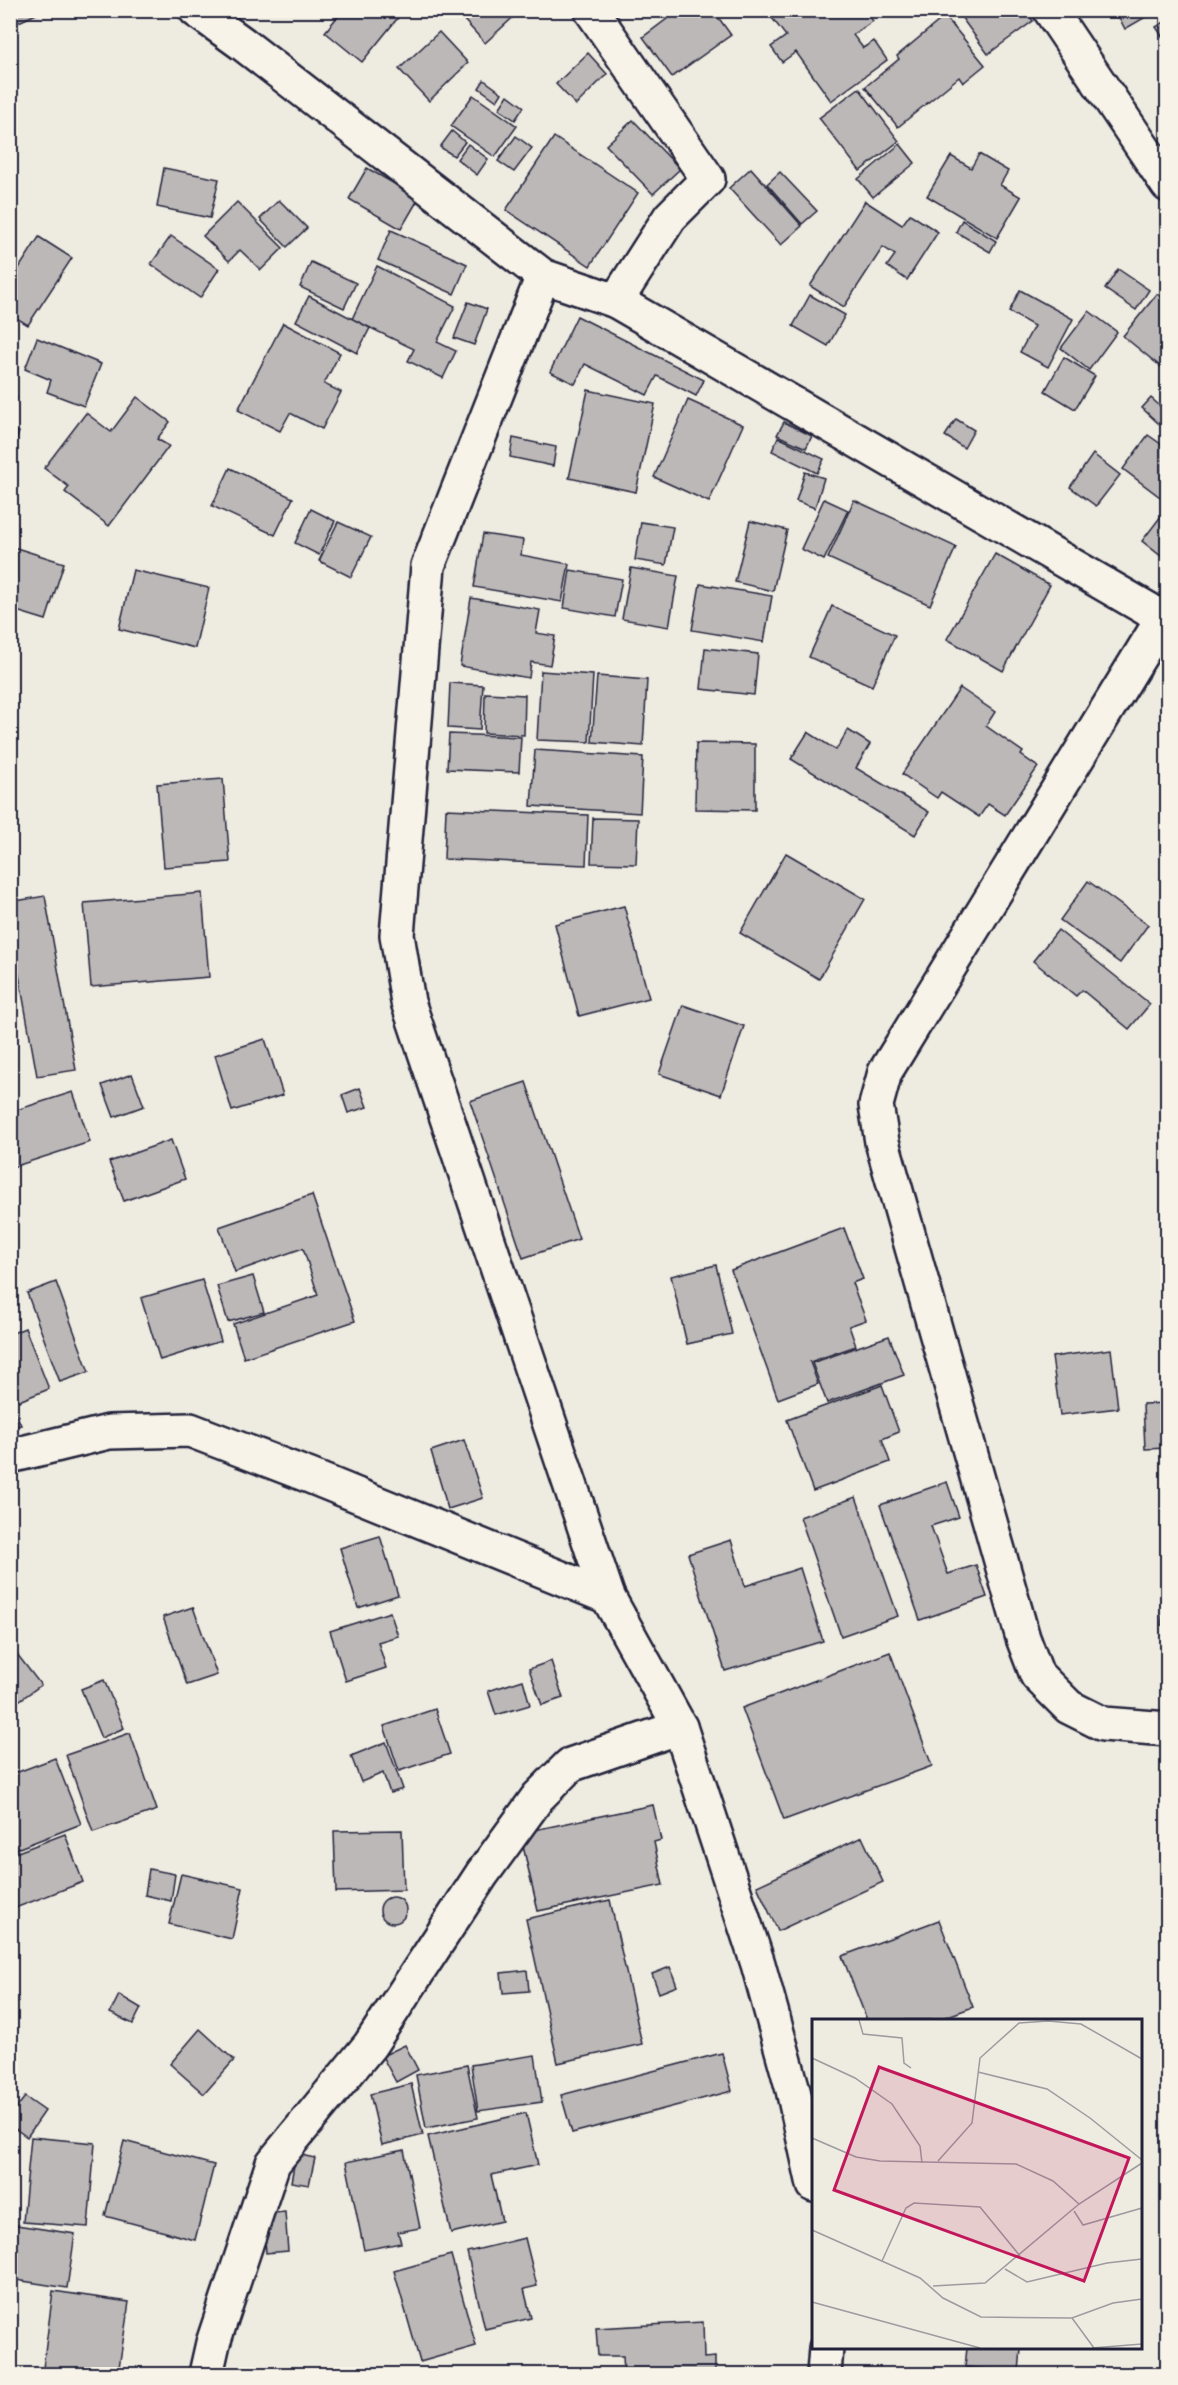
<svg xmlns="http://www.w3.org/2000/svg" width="1178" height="2385" font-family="'Balsamiq Sans',sans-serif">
	<rect width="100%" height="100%" fill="#eeebe1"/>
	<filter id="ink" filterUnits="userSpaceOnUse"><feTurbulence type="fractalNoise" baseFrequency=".0167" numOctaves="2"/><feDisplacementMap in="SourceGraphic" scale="12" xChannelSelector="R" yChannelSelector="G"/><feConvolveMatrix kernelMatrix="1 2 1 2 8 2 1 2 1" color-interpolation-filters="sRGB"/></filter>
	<g filter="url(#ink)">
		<g fill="#bbb8b7" stroke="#22223b" stroke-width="1.5">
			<polygon points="10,10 45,10 10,26"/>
			<polygon points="343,10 396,10 401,14 362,62 325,32"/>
			<polygon points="451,10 467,10 458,19"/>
			<polygon points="476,10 521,10 485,43 464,20"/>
			<polygon points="679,10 713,10 731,35 672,77 643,37"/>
			<polygon points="783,10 865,10 873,21 853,35 863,48 874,41 887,60 831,101 796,52 782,62 771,47 786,36 772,18"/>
			<polygon points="956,10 1026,10 1033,21 988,54"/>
			<polygon points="1115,10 1150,10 1151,14 1125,29"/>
			<polygon points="945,16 985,65 963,83 959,77 898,127 865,87 899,59 897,56"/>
			<polygon points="1168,20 1168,45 1156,27"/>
			<polygon points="439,32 468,63 429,101 399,69"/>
			<polygon points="588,53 607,74 576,105 556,84"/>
			<polygon points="484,80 502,93 497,101 479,88"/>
			<polygon points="859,88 899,141 860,171 819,118"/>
			<polygon points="473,95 517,126 495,157 451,126"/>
			<polygon points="508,95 524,107 515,120 499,109"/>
			<polygon points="633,120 680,169 653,194 606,145"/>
			<polygon points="452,131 465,142 454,156 440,147"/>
			<polygon points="516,136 532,148 514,172 498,161"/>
			<polygon points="554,137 638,193 590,266 506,210"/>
			<polygon points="468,144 488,159 477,175 457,159"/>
			<polygon points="900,144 915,163 873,197 858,179"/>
			<polygon points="979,154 1008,171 1000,185 1021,197 997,238 927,196 951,156 971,168"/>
			<polygon points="164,168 219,179 210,218 157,207"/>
			<polygon points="367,168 419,198 401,229 349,199"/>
			<polygon points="751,168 802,226 781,245 729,188"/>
			<polygon points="780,172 817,211 802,224 767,184"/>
			<polygon points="279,200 307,228 287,247 260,219"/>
			<polygon points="865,201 902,225 910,214 938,232 907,280 887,266 895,255 883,247 844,307 810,286"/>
			<polygon points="237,202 283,248 261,270 240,250 229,261 203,236"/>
			<polygon points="962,220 996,241 990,252 956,232"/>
			<polygon points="391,230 467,264 454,294 378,260"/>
			<polygon points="171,236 219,269 200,298 151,264"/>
			<polygon points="39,237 72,258 28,325 10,314 10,282"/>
			<polygon points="311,262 356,283 344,308 300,287"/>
			<polygon points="377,266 455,306 437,342 456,351 443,378 408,361 414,349 352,319"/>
			<polygon points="1118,269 1149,290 1136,310 1105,289"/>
			<polygon points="1020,290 1073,319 1048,367 1020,352 1034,326 1009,312"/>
			<polygon points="1157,294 1168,302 1166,371 1123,336"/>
			<polygon points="810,295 845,315 828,346 793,326"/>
			<polygon points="309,296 370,328 357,353 296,321"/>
			<polygon points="468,302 487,309 474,345 454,338"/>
			<polygon points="1089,311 1117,332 1089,370 1061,348"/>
			<polygon points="577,316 704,380 696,396 657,376 647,395 585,364 575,384 550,372"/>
			<polygon points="283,323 340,353 324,384 341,392 322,429 290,413 280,431 238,410"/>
			<polygon points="37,338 101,364 84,406 47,392 51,380 25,369"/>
			<polygon points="1064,357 1095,376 1075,409 1045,391"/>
			<polygon points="588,390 655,404 636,492 569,478"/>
			<polygon points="10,395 17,397 10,417"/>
			<polygon points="137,397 170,422 157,439 169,446 109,526 65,492 69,487 44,468 86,413 111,432"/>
			<polygon points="1151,398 1168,413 1159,424 1142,408"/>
			<polygon points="688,400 743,425 709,502 654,477"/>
			<polygon points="956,419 974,430 964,448 945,436"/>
			<polygon points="784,422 812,436 806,448 777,435"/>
			<polygon points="10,430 19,432 10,459"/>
			<polygon points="1148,435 1168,449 1168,503 1123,469"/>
			<polygon points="778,437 824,459 817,473 772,451"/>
			<polygon points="513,438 556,447 553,466 510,457"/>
			<polygon points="1093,454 1120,475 1096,506 1070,487"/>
			<polygon points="230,468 293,498 275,535 212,506"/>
			<polygon points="805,472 824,478 815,508 796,501"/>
			<polygon points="824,499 848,510 824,560 801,549"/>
			<polygon points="854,500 956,547 930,605 828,558"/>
			<polygon points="1168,507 1168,558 1166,560 1142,541"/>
			<polygon points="311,509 335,521 319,555 295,543"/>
			<polygon points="750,521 787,530 773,591 735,582"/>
			<polygon points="338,522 371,537 351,577 319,561"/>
			<polygon points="641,522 673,527 666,565 635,560"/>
			<polygon points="483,534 523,540 521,555 569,564 562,602 474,587"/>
			<polygon points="10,546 64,563 46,620 10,609"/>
			<polygon points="995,554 1050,585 1003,671 947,639"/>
			<polygon points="631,568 678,576 669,627 622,619"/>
			<polygon points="133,570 209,588 195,648 119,629"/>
			<polygon points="570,570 622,579 615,617 564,608"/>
			<polygon points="700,584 772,596 764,642 692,630"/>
			<polygon points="471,598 540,610 536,633 555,636 550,665 531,662 529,678 460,666"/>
			<polygon points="832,606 895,635 872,686 809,657"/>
			<polygon points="705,648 758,654 754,695 701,689"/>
			<polygon points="541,671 593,675 589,742 537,740"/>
			<polygon points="597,676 647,680 643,746 592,742"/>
			<polygon points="450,683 483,685 480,730 448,728"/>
			<polygon points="960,688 995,712 986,726 1023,752 1021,755 1038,767 1005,815 988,804 979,817 941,792 937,798 902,774"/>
			<polygon points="485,693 525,695 524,735 484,733"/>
			<polygon points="848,730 870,744 856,768 929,812 915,835 791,759 808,732 836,750"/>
			<polygon points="449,734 521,737 519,772 447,769"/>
			<polygon points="696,743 755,744 755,810 695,809"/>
			<polygon points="535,750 643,757 640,813 531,806"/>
			<polygon points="223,779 230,862 164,867 157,784"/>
			<polygon points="446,809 588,815 586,865 444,859"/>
			<polygon points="593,818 638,819 636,864 591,863"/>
			<polygon points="786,853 865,899 819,979 740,933"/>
			<polygon points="1088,881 1148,925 1120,963 1060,920"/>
			<polygon points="202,893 209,977 91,987 84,903"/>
			<polygon points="45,896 76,1070 37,1076 10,925 10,902"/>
			<polygon points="624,906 649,998 579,1016 555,924"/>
			<polygon points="1058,930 1150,1004 1129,1029 1082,990 1076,996 1033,961"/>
			<polygon points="683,1005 744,1026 721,1095 659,1074"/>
			<polygon points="265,1039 283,1095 232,1111 215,1055"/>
			<polygon points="132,1074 144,1106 114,1117 102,1085"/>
			<polygon points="526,1082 579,1239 523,1258 470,1101"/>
			<polygon points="360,1088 367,1107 348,1113 342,1095"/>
			<polygon points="73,1092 90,1142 10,1168 10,1112"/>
			<polygon points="171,1140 185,1179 124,1201 109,1162"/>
			<polygon points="312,1195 355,1321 244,1358 233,1324 318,1295 303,1248 235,1272 219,1227"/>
			<polygon points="844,1228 863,1279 852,1283 866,1320 849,1326 856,1346 810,1362 818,1384 778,1399 731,1270"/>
			<polygon points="716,1265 732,1334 687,1344 671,1276"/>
			<polygon points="253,1276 264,1312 228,1322 217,1286"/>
			<polygon points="202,1280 221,1341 160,1360 141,1298"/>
			<polygon points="56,1282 89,1372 60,1382 27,1293"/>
			<polygon points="25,1328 49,1389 19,1401 10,1379 10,1334"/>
			<polygon points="889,1336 904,1375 827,1403 812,1363"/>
			<polygon points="1111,1349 1118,1408 1060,1415 1052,1357"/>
			<polygon points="882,1385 899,1432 882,1439 890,1462 813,1491 787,1420"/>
			<polygon points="10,1401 21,1425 10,1428"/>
			<polygon points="1168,1403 1168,1448 1145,1449 1143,1404"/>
			<polygon points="464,1440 483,1498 448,1509 431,1451"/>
			<polygon points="947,1482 959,1517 931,1526 948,1574 976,1565 987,1597 920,1620 880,1505"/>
			<polygon points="856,1497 898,1616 841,1636 800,1517"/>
			<polygon points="380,1536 398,1595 358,1608 340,1548"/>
			<polygon points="731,1540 745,1586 800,1568 823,1641 725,1671 688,1554"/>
			<polygon points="1167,1579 1168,1580 1168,1626 1161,1625"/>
			<polygon points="193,1607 217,1675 187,1685 163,1617"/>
			<polygon points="390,1612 398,1636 378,1642 386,1668 346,1681 330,1631"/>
			<polygon points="10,1645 41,1685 10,1707"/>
			<polygon points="890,1652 932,1766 784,1820 742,1708"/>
			<polygon points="551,1661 563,1698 542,1705 529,1669"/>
			<polygon points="104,1680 124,1728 101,1738 81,1689"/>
			<polygon points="523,1680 530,1705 496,1715 488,1691"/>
			<polygon points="435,1709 450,1754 399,1771 384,1726"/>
			<polygon points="130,1733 157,1810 93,1832 66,1755"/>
			<polygon points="386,1742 403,1789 390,1793 383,1773 361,1782 351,1756"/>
			<polygon points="55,1758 81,1824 14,1850 10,1840 10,1775"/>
			<polygon points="653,1805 661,1840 654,1842 663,1885 538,1911 520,1833"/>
			<polygon points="402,1830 404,1890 336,1892 334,1831"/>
			<polygon points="65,1834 83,1882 10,1910 10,1855"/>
			<polygon points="862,1837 883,1882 778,1931 757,1886"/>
			<polygon points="149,1869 175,1874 171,1901 145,1895"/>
			<polygon points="181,1874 243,1888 232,1939 169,1924"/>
			<circle cx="393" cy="1910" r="13"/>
			<polygon points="610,1900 642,2044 558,2063 526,1919"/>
			<polygon points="939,1920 973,2007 937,2020 867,2020 842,1956"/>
			<polygon points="670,1967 677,1986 659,1993 652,1974"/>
			<polygon points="527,1970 529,1991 503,1993 501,1973"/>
			<polygon points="119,1995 141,2008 133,2024 110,2013"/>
			<polygon points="200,2029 234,2060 204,2094 170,2064"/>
			<polygon points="405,2045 418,2070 396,2082 382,2056"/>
			<polygon points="722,2053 732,2091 572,2133 561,2095"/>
			<polygon points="535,2055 542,2102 478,2111 471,2065"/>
			<polygon points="467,2065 478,2118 426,2128 416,2075"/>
			<polygon points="411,2084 423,2135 382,2145 370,2094"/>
			<polygon points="25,2097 45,2111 27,2137 10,2125 10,2116"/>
			<polygon points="526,2113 538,2165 491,2175 502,2221 451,2233 428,2136"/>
			<polygon points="31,2137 95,2143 88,2227 23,2222"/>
			<polygon points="124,2141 214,2165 195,2240 105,2216"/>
			<polygon points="404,2150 420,2228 398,2232 401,2243 364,2250 346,2162"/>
			<polygon points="296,2154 315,2158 309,2185 291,2182"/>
			<polygon points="285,2212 288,2251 266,2253 263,2214"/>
			<polygon points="10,2224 75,2234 67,2288 10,2279"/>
			<polygon points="525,2238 537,2286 524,2289 531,2318 485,2329 467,2252"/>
			<polygon points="451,2255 476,2346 420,2362 394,2271"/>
			<polygon points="53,2291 129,2302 118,2374 92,2374 43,2368"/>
			<polygon points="703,2322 704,2358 715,2357 715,2374 624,2374 623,2356 598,2356 596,2328"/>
			<polygon points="967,2348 1021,2348 1019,2372 965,2367"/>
			<polygon points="972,2370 1021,2374 972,2374"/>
		</g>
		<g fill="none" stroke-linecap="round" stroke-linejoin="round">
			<g stroke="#22223b" stroke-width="38">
				<g id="street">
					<polyline points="196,10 243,44 543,276 616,301 1168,621"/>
					<polyline points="591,10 708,179 670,217 616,301"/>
					<polyline points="1050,10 1168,185"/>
					<polyline points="543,276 428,566 397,935 408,1002 608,1597 680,1727 758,1964 793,2090 814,2185"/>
					<polyline points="1163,618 885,1072 876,1105 882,1142 1023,1638 1037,1675 1069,1707 1103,1724 1168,1729"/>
					<polyline points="10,1456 109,1432 190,1430 310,1476 608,1597"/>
					<polyline points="206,2374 213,2343 273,2163 370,2045 482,1874 538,1797 570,1765 680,1727"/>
					<polyline points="824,2374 826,2348"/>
				</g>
			</g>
			<use href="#street" stroke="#f7f3e8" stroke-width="33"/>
		</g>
	</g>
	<g transform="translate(812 2019)">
		<rect width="330" height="330" fill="#eeebe1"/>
		<path fill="none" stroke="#9c9b9f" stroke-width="1.5" d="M47,1L51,15L90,19L92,44L99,49M0,39L43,59L80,85L108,127L110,144M166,53L235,70L278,99L330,141M0,119L44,138L68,142L204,145L241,162L267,185M126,142L160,104L168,39L207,4L236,2L269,5L330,40M262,192L271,206L330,189M0,211L108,259L131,279L169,298L260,299L301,284L330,280M70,242L94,189L102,184L168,188L208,237M193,250L215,263L295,244L330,240M121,267L173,264L267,185L330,144M0,283L168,329M260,299L282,329M280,329L330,325"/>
		<path fill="#c2185b" fill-opacity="0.15" stroke="#c2185b" stroke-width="3" d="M67,48L317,139L272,262L22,171Z"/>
		<rect width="330" height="330" fill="none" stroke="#22223b" stroke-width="3"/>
	</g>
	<rect width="1178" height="2385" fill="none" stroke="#f7f3e8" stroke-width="36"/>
	<rect x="18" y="18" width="1142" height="2349" fill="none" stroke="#22223b" stroke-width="2" filter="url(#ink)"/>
</svg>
